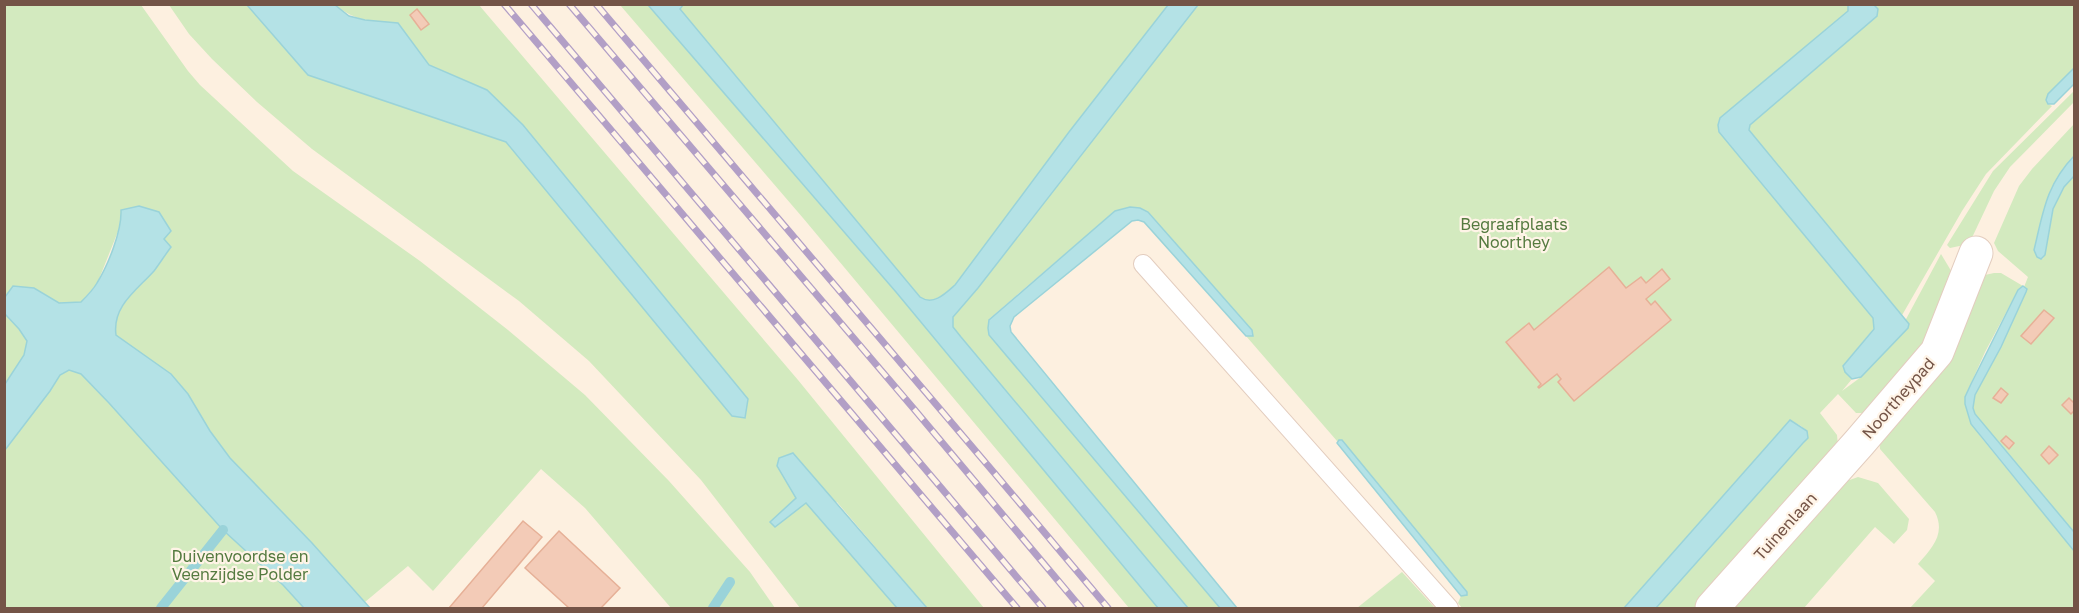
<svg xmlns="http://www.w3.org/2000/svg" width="2079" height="613" font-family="'Golos Text',sans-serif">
	<rect width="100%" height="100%" fill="#fdf0e0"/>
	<g fill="#d3eabf">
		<path d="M683,4L1168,5L1069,132L955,285C945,293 933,306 920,297L680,9Z"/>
		<polygon points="1198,4 1848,5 1848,11 1719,132 1873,318 1874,328 1843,366 1845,372 1852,379 1842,391 1861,377 1908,324 1905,321 1941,254 1956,279 1936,333 1867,413 1856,413 1838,394 1820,413 1837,435 1838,446 1698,608 1656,608 1808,438 1807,431 1801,426 1790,420 1624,608 1462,608 1458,603 1461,596 1465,596 1467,592 1342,440 1337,441 1246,336 1248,336 1140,208 1130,207 1115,211 989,319 990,335 1220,608 1188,608 961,337 953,327 953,317 978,288"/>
		<path d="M5,5H141L188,71L200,85L293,171L420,261L508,330L585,395L669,481L750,572L775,608H671L585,508L541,469L433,591L408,566L365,602L312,543L230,458L210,431L128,345L116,335C112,307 136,291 154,271C160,264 165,255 171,247L121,224L97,284L81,302L59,303L34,288L13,286L5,297Z"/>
		<path d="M169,5H247L308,75L506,142L732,416L745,418L748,399L523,125L487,90L429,65L398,23C371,21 357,22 335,5H479L798,380L984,608H927L837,502L796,498L771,522L775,526L806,503L897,608H800L701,480L589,361L519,301L312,149L257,102L212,59L189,34Z"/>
		<polygon points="620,5 648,5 896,292 1158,608 1129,608 803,218"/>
		<polygon points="1874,5 2074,5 2074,68 2048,94 2048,104 2052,106 1986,174 1962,211 1901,317 1749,131 1750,125 1878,9"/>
		<polygon points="2074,91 2074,102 2010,167 1994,191 1969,244 1950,248 1947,245 1993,171"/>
		<path d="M2074,124V156C2049,182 2042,216 2034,250L2043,259L2053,209L2064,187L2074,176V532L1975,414L1973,408L1975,395L2001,347L2026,292L2024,287L2028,277L1998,251L1994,243L2019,186L2032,169Z"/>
		<path d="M1994,273H2001L2023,286L2018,290L1985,352L1965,397L1980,436L2074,551V608H1910L1935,581L1918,564C1932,548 1946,534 1935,512L1880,449L1879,436L1985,275Z"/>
		<polygon points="5,314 19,329 27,341 24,355 5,384"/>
		<polygon points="69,370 81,374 109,403 340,608 5,608 4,450 50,391 60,375"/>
		<polygon points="1858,477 1878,483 1909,519 1907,530 1894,544 1875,527 1804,608 1729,608 1844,482"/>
		<polygon points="1402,572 1435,608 1357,608"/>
	</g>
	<g fill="#b4e2e6" stroke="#9ad3d9" stroke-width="1.5">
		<polygon points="247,5 335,5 349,16 365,20 398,23 429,65 487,90 523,125 748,399 745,418 732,416 506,142 308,75"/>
		<path d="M648,5H683L680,9L920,297C933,306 945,294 955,285L1069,132L1168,5H1198L978,288L953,317V327L961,337L1188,608H1158L896,292Z"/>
		<polygon points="1848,5 1874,5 1878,9 1877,16 1750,125 1749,130 1909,324 1908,328 1861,377 1852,379 1845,372 1843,366 1874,329 1873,318 1719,132 1718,125 1720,118 1848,11"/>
		<polygon points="2074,68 2074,84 2054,104 2048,104 2046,100 2048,94"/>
		<path d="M2074,156V176L2064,187L2053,209L2045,255L2041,259L2037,257L2034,250C2043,213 2046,185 2074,156Z"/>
		<path d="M139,206L159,212L171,231L164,239L171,247C165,255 160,263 154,271C137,290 112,306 116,335L171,374L188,394L210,431L230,458L312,543L370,608H304L283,585L223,530L109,403L81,374L69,370L60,375L50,391L5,450V384L24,355L27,341L19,329L5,314V297L13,286L34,288L59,303L81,302C87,296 93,290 97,283C108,265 122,231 121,210Z"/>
		<polygon points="1130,207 1140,208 1148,212 1252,330 1253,336 1246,336 1144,222 1138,220 1132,221 1014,317 1010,326 1011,332 1237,608 1220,608 989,335 988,328 989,320 1115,211"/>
		<polygon points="2023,286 2027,289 2026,292 2001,347 1975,395 1973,408 1975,414 2074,532 2074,551 1971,424 1965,404 1965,397 1971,384 2018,290"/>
		<polygon points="1790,420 1807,431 1808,438 1803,443 1656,608 1624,608"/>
		<polygon points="1339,440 1342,440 1467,592 1467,595 1461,596 1337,443"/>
		<polygon points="793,453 927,608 897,608 806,503 775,527 770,522 796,498 777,466 779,458"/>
	</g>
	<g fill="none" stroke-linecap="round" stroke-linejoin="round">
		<g stroke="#9ad3d9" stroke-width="10">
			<polyline points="161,608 223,530"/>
			<polyline points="713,608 730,582"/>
		</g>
	</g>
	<g fill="#f3cbb7" stroke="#e6b097" stroke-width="1.5">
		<polygon points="417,9 429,24 421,30 410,15"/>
		<polygon points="1609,267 1626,288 1641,277 1646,283 1662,269 1670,279 1646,299 1651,305 1655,301 1671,320 1574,401 1558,382 1561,379 1557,374 1539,388 1538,387 1541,384 1506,342 1529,323 1534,330"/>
		<polygon points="2044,310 2054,318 2031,344 2021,336"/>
		<polygon points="2001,388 2008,394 2001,403 1993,398"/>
		<polygon points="2069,398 2074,403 2074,411 2071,414 2062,405"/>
		<polygon points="2006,436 2014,443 2009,449 2001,441"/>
		<polygon points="2049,446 2058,455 2049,464 2041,455"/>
		<polygon points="523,521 542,537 482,608 449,608"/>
		<polygon points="559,531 620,588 601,608 569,608 525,568"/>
	</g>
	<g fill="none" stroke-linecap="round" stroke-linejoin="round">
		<g stroke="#e3cdbf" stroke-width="20">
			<polyline id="service" points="1143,264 1449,608"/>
		</g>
		<g stroke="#e3cdbf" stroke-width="35">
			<polyline id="minor" points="1712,608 1859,443 1937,352 1976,253"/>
		</g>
		<use href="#service" stroke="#fff" stroke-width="18"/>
		<use href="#minor" stroke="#fff" stroke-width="33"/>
		<g stroke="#b29fc6" stroke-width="7">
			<g id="rail">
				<polyline points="504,4 1017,608"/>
				<polyline points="531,4 1043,608"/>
				<polyline points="569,4 914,409 1081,608"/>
				<polyline points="596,4 996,475 1108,608"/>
			</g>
		</g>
		<use href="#rail" stroke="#fff4e7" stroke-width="4.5" stroke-dasharray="14" stroke-linecap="butt"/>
	</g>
	<g text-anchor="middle" stroke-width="4.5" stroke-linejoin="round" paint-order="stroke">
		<g font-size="16" fill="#547a3f" stroke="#fff4e7">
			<text x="1514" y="230">Begraafplaats<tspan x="1514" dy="18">Noorthey</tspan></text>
			<text x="240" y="562">Duivenvoordse en<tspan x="240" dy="18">Veenzijdse Polder</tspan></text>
		</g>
		<g font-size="16" fill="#745447" stroke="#fff4e7">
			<text transform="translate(1898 398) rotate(-49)" y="6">Noortheypad</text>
			<text transform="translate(1785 526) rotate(-48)" y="6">Tuinenlaan</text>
		</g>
	</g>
	<rect width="2079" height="613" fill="none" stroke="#745447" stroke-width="12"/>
</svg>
